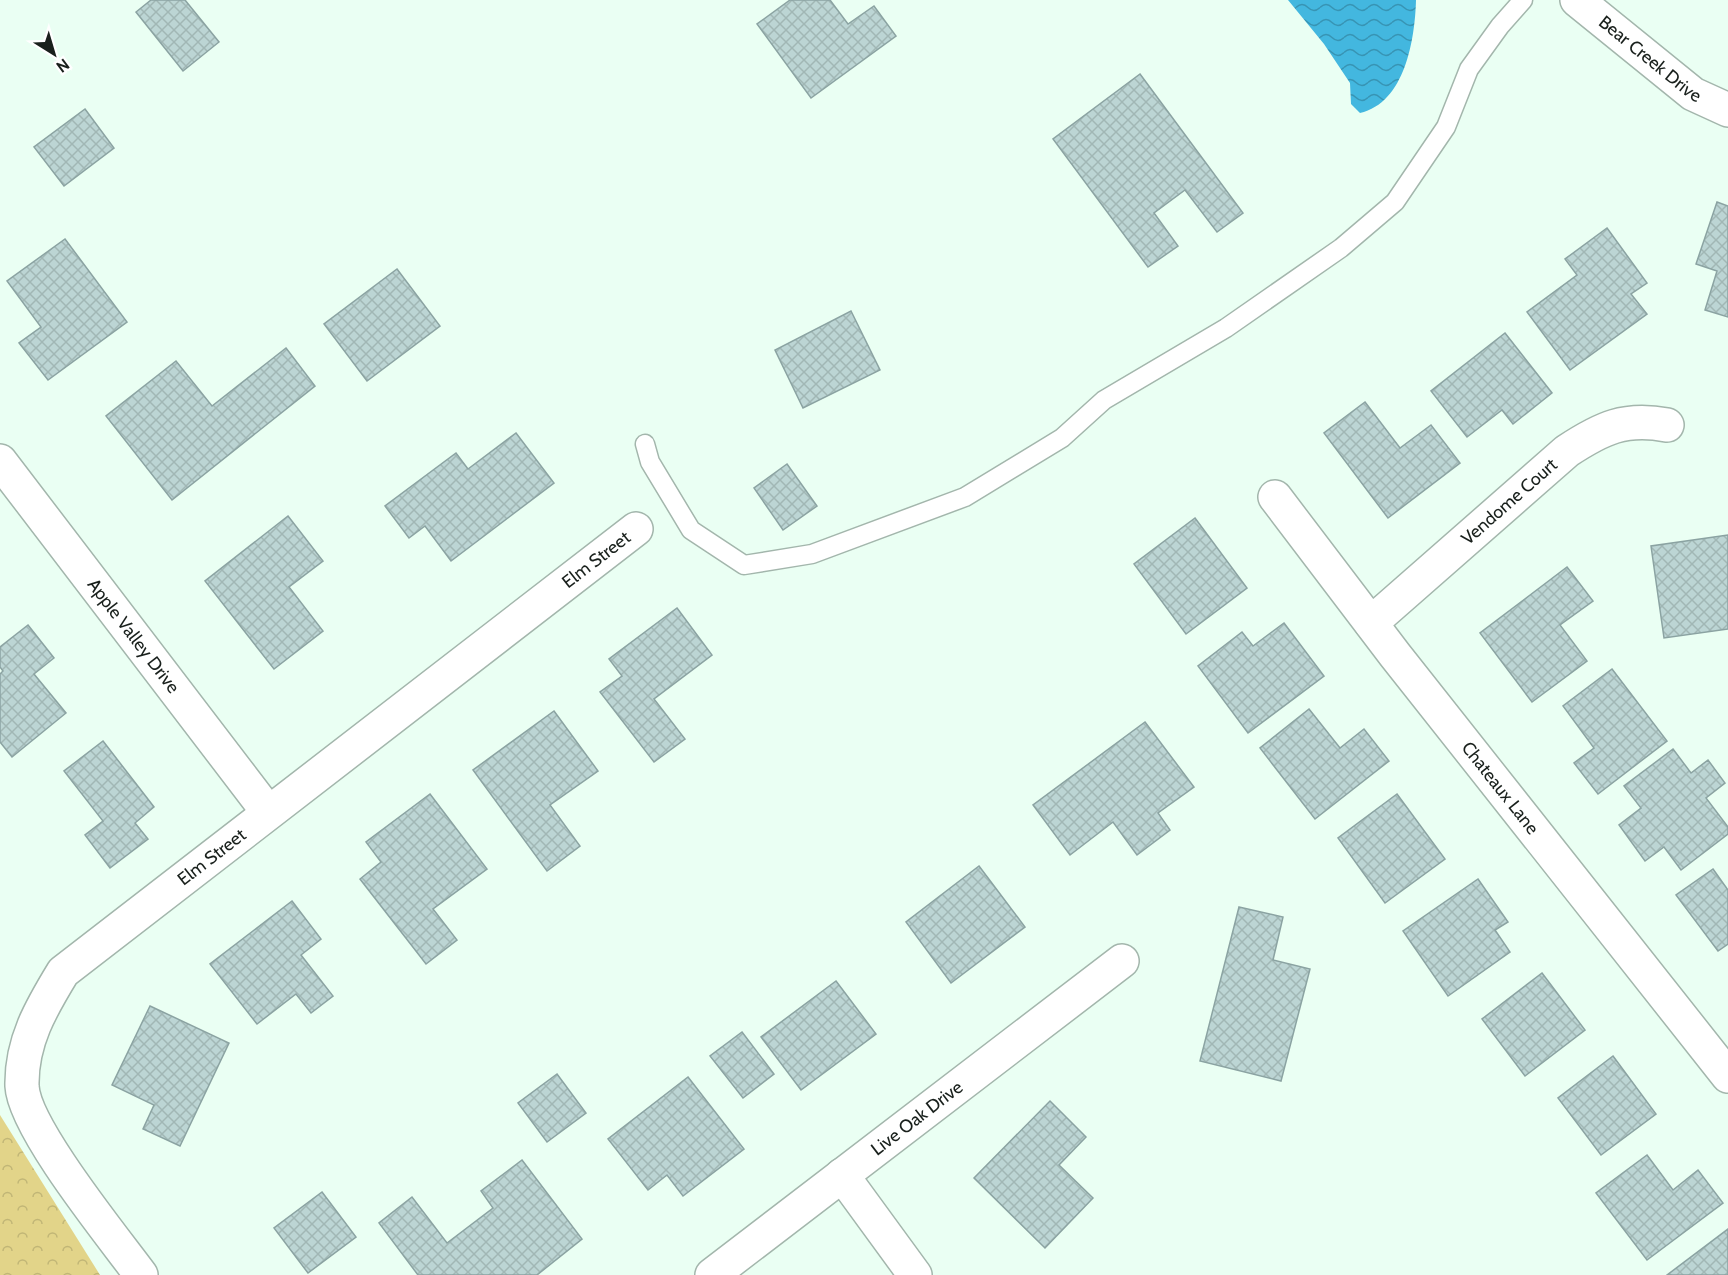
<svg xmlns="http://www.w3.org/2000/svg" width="1728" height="1275" font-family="Cabin,sans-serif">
	<defs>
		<pattern id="forest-crowns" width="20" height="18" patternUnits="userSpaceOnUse" patternTransform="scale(1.5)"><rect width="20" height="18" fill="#e2d489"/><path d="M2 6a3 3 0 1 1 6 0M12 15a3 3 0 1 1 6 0" fill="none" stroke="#c1b676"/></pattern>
		<pattern id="water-waves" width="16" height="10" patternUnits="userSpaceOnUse" patternTransform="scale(1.5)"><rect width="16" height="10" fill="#43b7df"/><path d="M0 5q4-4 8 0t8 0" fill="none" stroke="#3794b4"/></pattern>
		<pattern id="building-cross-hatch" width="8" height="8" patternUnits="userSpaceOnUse" patternTransform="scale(1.5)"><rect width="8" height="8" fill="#bcd5d4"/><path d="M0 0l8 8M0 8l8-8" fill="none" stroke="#a1b7b5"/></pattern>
	</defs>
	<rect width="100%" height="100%" fill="#eafff3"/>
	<polygon fill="url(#forest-crowns)" points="0,1115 100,1275 0,1275"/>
	<path fill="url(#water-waves)" d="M1288,0H1416C1415,39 1405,103 1360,113L1351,104L1350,83L1324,44Z"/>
	<g fill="url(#building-cross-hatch)" stroke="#8ba3a2" stroke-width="1.5">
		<polygon points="151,0 185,0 219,42 183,71 136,12"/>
		<polygon points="790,0 830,0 848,24 874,6 896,36 811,98 757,24"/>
		<polygon points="1140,74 1243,213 1217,232 1185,190 1154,213 1178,246 1148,267 1053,139"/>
		<polygon points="85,109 114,148 64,186 34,147"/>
		<polygon points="1717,202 1728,206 1728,317 1705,310 1717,271 1696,264"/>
		<polygon points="1607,228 1647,283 1631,294 1647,314 1570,370 1527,312 1577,275 1565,259"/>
		<polygon points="65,239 127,322 48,380 19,343 41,327 7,281"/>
		<polygon points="397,269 440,326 367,381 324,324"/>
		<polygon points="851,311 880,370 803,408 775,350"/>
		<polygon points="1505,333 1552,393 1513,424 1502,410 1467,437 1431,391"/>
		<polygon points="286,348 315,386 172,500 106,416 176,361 212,406"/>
		<polygon points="1365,402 1400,448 1431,425 1460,463 1388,518 1324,433"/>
		<polygon points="516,433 554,483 451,561 425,526 409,538 385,506 456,453 468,469"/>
		<polygon points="787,464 817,506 783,530 754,488"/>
		<polygon points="288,516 323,561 289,587 323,631 274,669 205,581"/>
		<polygon points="1195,518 1247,588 1186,634 1134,564"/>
		<polygon points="1728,535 1728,629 1664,638 1651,546"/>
		<polygon points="1567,567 1593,601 1560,625 1587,661 1532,702 1480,633"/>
		<polygon points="677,608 712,655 654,699 685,739 654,762 600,692 622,676 609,659"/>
		<polygon points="1284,623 1324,676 1248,733 1198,666 1242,632 1253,646"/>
		<polygon points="28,625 54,658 34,674 66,713 12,757 0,742 0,674 3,671 0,667 0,647"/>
		<polygon points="1612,669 1667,741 1598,794 1574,763 1594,748 1563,706"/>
		<polygon points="1309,709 1340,748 1364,729 1389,761 1315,819 1260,748"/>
		<polygon points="554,711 598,771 550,805 580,846 547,871 473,770"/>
		<polygon points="1145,722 1194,787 1158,813 1170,830 1137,855 1113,822 1070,855 1033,805"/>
		<polygon points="103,741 154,807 135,823 148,839 110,868 85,835 103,821 64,771"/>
		<polygon points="1673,749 1691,773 1708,760 1725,783 1706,798 1728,827 1728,834 1681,870 1664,847 1645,861 1619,825 1641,808 1624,786"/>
		<polygon points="430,794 487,869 433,909 457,940 426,964 360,879 381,862 366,842"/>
		<polygon points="1397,794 1445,859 1385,903 1338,838"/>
		<polygon points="979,866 1025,927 951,983 906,922"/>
		<polygon points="1713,869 1728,890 1728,944 1718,951 1676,895"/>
		<polygon points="1478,879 1508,922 1495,930 1510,952 1448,996 1403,931"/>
		<polygon points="292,901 321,939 301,955 333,996 311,1013 296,994 257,1024 210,964"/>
		<polygon points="1239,907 1283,917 1273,960 1310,969 1281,1081 1200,1061"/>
		<polygon points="1542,973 1585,1030 1525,1076 1482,1019"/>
		<polygon points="836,981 876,1034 801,1090 761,1037"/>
		<polygon points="150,1006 229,1043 180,1146 143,1129 154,1105 112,1085"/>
		<polygon points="742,1032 774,1074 743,1098 710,1056"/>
		<polygon points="1613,1056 1656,1114 1601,1155 1558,1098"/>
		<polygon points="557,1074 586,1113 547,1142 518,1103"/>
		<polygon points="688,1077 744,1149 683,1196 667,1175 648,1190 608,1139"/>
		<polygon points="1050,1101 1086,1137 1059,1165 1093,1198 1045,1248 974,1178"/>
		<polygon points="1647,1155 1673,1190 1698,1170 1723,1203 1647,1260 1596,1193"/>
		<polygon points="522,1160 582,1239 537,1275 418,1275 379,1223 412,1197 447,1243 493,1208 481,1191"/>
		<polygon points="322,1192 356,1237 308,1273 274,1228"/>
		<polygon points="1728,1229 1728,1275 1667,1275"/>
	</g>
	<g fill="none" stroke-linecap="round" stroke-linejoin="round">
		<g stroke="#a3b6ac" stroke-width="21">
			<polyline id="service" points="645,444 650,462 691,530 744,565 812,554 965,497 1062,438 1104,400 1226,328 1341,248 1395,202 1446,127 1469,69 1500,26 1523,0"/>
		</g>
		<g stroke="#a3b6ac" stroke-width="36">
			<g id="minor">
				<path id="s1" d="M1577,0L1693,94L1728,110"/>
				<path id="s2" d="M0,461L268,812"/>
				<path id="s3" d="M1275,497L1395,655L1728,1076"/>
				<path id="s4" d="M1371,623L1567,451C1602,428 1625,417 1667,425"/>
				<polyline points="842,1175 915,1275"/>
				<path id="s5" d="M141,1275C113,1237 24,1128 22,1086C21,1042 41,1008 63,972L636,529"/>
				<path id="s6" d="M712,1275L1122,961"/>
			</g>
		</g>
		<use href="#service" stroke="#fff" stroke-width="18"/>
		<use href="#minor" stroke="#fff" stroke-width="33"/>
	</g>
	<g text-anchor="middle" stroke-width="5" stroke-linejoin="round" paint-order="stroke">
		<g font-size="18" fill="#19201c" stroke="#fff">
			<text dy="6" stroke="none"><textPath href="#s1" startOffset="94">Bear Creek Drive</textPath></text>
			<text dy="6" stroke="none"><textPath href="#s4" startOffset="184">Vendome Court</textPath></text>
			<text dy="6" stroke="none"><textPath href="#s5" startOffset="1022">Elm Street</textPath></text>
			<text dy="6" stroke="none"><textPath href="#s2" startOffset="220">Apple Valley Drive</textPath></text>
			<text dy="6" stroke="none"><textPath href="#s3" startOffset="368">Chateaux Lane</textPath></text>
			<text dy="6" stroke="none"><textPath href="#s5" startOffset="536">Elm Street</textPath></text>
			<text dy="6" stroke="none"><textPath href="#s6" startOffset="258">Live Oak Drive</textPath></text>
		</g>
	</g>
	<g transform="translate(54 54) rotate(143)" stroke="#ffffff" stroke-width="4.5" paint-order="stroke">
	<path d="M0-4.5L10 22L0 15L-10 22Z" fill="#19201c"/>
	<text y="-9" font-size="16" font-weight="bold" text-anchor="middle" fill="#19201c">N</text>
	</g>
</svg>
